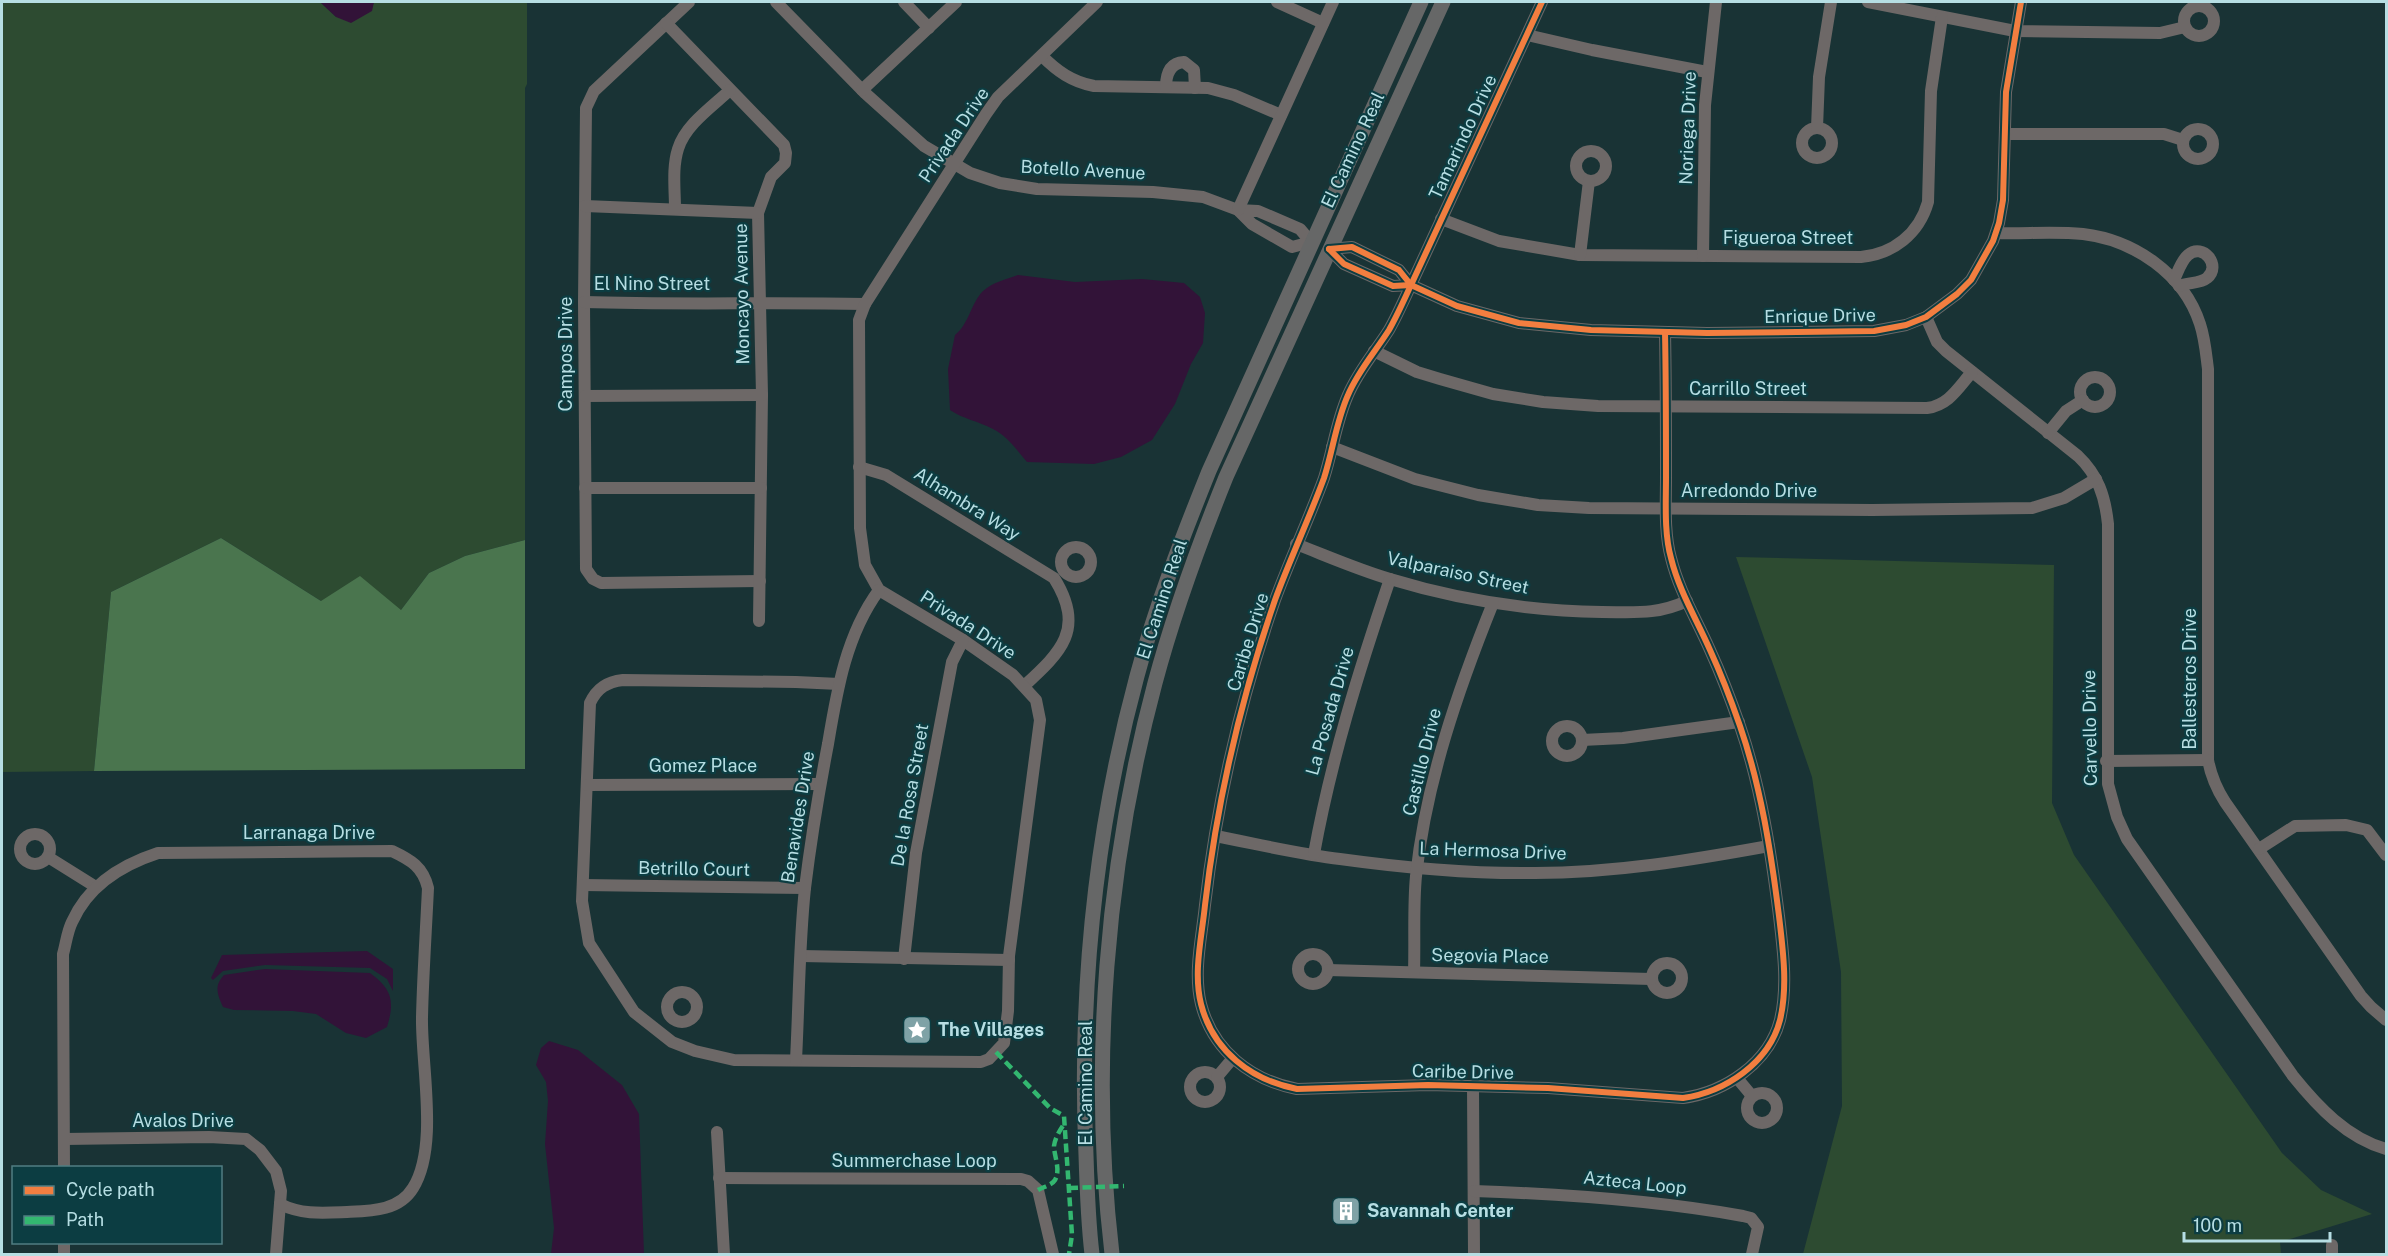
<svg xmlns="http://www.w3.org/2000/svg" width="2388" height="1256" font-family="'Public Sans',sans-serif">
	<rect width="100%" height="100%" fill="#193335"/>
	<g fill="#2d4b31">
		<polygon points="2,2 320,2 336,17 371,11 374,2 527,2 527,84 525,88 525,540 465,556 429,573 401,610 321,601 221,538 111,592 94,771 2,772"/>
		<polygon points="1736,557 2054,565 2052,803 2074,855 2282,1153 2321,1190 2372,1214 2280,1242 2281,1254 1803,1254 1842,1106 1841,972 1812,777"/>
	</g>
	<polygon fill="#4a754e" points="221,538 321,601 360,576 401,610 429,573 465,556 525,540 525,769 94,771 111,592"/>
	<g fill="#321338">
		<polygon points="320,2 374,2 372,11 351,23 336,17"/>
		<path d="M1018,275L1075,282L1142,279L1184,283L1200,297L1205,313L1203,343L1191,364L1175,404L1152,440L1121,457L1094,464L1027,462C1017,450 1007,436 993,429C978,421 963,419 950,410L948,369L955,335C969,324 971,303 983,291C993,282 1007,279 1018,275Z"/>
		<polygon points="367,951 393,969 393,991 387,979 370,968 265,965 223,971 213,980 211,978 222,955"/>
		<path d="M265,969L370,973C392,989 395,1001 387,1027L366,1038L346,1033L316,1014L293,1011L234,1010L223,1007C217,994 214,986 224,975Z"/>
		<polygon points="549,1041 578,1050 622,1085 639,1114 644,1254 551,1254 554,1228 545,1144 548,1101 546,1082 536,1065 541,1048"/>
	</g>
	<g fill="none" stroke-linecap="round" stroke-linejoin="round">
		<g stroke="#6d6867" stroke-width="12">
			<polyline points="689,2 594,91 586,108 584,302 586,569 593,579 601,583 760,581"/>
			<polyline points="776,2 865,93 924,146 970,173 1000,183 1037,189 1153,192 1203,197 1238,210 1258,211 1300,229 1311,242 1292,247 1252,224 1238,210"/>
			<polyline points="904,2 929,28"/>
			<polyline points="1277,2 1323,23"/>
			<path d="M1542,2L1411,285C1404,300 1397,316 1389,330C1375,352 1358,371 1348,395C1336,422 1333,450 1324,478C1309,519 1290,559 1275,600C1241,698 1217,801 1205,905C1202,936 1193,972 1201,1004C1213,1051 1251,1080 1297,1089L1428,1085L1548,1088L1683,1098C1725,1092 1769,1063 1780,1020C1788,987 1783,950 1779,916C1771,852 1761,787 1740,726C1731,700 1721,674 1710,650C1697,620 1679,591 1671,558C1664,533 1666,503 1666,477C1666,429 1666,381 1665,332"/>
			<polyline points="1868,2 2015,31 2160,33 2185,27"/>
			<circle cx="2199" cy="21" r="15"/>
			<polyline points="666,23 784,145 786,153 785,163 771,177 758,213 762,395 759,621"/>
			<polyline points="1527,35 1592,50 1707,72"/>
			<path d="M1042,56C1057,71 1072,82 1094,86L1208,88L1234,95L1281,115"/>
			<path d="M1166,87C1166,74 1170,63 1184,62L1194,70L1195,88"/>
			<polyline points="862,90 956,2"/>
			<circle cx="1817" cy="143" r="15"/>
			<polyline points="1817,128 1819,77 1831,2"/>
			<circle cx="2198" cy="144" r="15"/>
			<polyline points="2005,134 2164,134 2183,140"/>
			<circle cx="1591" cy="166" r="15"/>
			<polyline points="585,206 758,213"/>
			<path d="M675,209C675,189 672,168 678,149C685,125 713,106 730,90"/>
			<polyline points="1238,210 1333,2"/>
			<path d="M1441,219L1499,241L1580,255L1861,257C1893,254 1919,234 1928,202L1931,91L1942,17"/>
			<path d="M1996,233C2025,234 2054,231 2083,234C2134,240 2184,274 2200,324C2205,339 2206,354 2208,369V760C2211,776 2216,788 2225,802L2361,996L2371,1007L2386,1020"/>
			<polyline points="1329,249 1344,264 1393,286 1411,285 1457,306 1519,323 1591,330 1707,333 1874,331 1906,325 1926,317 1957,294 1971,280 1993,241 1999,223 2003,200 2006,92 2021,2"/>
			<polyline points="1329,249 1352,247 1399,270 1411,285"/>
			<polyline points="1580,255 1589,181"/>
			<polyline points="1703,256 1705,105 1716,2"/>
			<path d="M2174,280C2178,272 2181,261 2188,255C2203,242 2222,266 2207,278C2200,284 2188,282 2179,286"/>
			<path d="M584,302C677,305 771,302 865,304"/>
			<path d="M1926,317L1937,342L1946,351L2078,456C2098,475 2105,496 2108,524V784L2117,817L2127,839L2293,1076C2318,1107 2347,1138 2386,1149"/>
			<path d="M1374,351L1417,372L1440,379L1493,394L1543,402L1598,406L1927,408C1949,405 1958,388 1972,372"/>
			<circle cx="2095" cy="392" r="15"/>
			<polyline points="585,396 762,395"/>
			<polyline points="2048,433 2066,411 2083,400"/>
			<polyline points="1332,447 1415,479 1478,495 1538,505 1589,508 1872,510 2032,508 2064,498 2096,479"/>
			<path d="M859,467L886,475L1054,578C1086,629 1061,652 1024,686"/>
			<polyline points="585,488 761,488"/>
			<path d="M1296,544C1327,556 1359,570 1390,579C1459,600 1531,611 1602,612C1634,612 1657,615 1687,601"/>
			<circle cx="1076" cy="562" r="15"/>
			<path d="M839,684L796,682L623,680C607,682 597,688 590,703L582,901L589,943L634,1012L672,1042L695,1051L734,1060L981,1062L989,1059L1004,1043L1008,1011L1009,956L1040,720L1036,700L1013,675L963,640L879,590L865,565L860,528L859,320L865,304L986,114L998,97L1097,2"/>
			<circle cx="1567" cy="741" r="15"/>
			<polyline points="1582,740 1623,738 1739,722"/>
			<polyline points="2106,761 2208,760"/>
			<polyline points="587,785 820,784"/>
			<circle cx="35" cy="849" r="15"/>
			<path d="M1215,836C1257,844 1299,854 1340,859C1405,868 1470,874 1535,873C1614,873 1692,860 1769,846"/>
			<polyline points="2259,849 2295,826 2346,825 2367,830 2386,855"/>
			<path d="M1314,854C1331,760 1359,670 1390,579"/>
			<polyline points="48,857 96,887"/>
			<polyline points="583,885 805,888"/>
			<circle cx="1313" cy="969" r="15"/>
			<polyline points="801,956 1009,960"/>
			<polyline points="904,959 916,853 952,662 963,640"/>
			<circle cx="1667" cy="978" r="15"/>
			<polyline points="1328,970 1651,979"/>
			<path d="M1414,972C1415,940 1413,907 1416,876C1426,782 1458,690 1493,603"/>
			<circle cx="682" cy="1007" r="15"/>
			<path d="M796,1060C799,1003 799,945 805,888C811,839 819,791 828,744C837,690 846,635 879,590"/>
			<circle cx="1205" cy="1087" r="15"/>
			<polyline points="1217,1077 1233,1058"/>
			<polyline points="1737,1078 1752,1096"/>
			<polyline points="1473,1087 1474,1254"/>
			<circle cx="1762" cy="1108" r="15"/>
			<polyline points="717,1132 724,1254"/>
			<polyline points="64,1139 209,1137 246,1139 260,1150 276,1171 281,1191 276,1254"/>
			<path d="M64,1168L63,954C66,944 67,932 72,922C88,886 121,865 158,853L392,851C411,860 423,867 428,888C426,931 423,974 422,1017C421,1065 439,1146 413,1188C399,1211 371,1211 347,1212C323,1213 302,1215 280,1204"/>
			<polyline points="719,1178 1021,1179 1028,1181 1038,1190 1053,1254"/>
			<path d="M1474,1191C1565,1194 1654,1200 1743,1216L1751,1218L1758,1227L1752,1254"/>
			<polyline points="2332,1245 2332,1254"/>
			<polyline points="64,1254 64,1242"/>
		</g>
		<g stroke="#666767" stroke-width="15">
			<path d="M1092,1254C1088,1221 1087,1188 1086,1155C1079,994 1095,831 1137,676C1156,605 1182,538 1209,471L1421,2"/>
			<path d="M1112,1254C1090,1066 1106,866 1155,683C1174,612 1199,544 1226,477L1443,2"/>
		</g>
		<g stroke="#33b770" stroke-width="4.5" stroke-dasharray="9 4.5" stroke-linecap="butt">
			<polyline points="996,1052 1050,1108 1064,1116 1072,1235 1069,1254"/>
			<polyline points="1069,1188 1124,1186"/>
			<path d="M1038,1190C1043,1187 1052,1185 1055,1180C1061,1170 1054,1156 1054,1146C1055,1138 1060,1130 1064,1124"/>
		</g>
		<g stroke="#0c3d42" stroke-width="10">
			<g id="cycleway">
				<path d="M1542,2L1411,285C1404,300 1397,316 1389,330C1375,352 1358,371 1348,395C1336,422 1333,450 1324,478C1309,519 1290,559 1275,600C1241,698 1217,801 1205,905C1202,936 1193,972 1201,1004C1213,1051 1251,1080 1297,1089L1428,1085L1548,1088L1683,1098C1725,1092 1769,1063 1780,1020C1788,987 1783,950 1779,916C1771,852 1761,787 1740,726C1731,700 1721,674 1710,650C1697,620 1679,591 1671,558C1664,533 1666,503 1666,477C1666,429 1666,381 1665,332"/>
				<polyline points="1329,249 1344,264 1393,286 1411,285 1457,306 1519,323 1591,330 1707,333 1874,331 1906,325 1926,317 1957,294 1971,280 1993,241 1999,223 2003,200 2006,92 2021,2"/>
				<polyline points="1329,249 1352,247 1399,270 1411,285"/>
			</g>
		</g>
		<use href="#cycleway" stroke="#f27e40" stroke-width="6"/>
	</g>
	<defs>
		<g id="sight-square" transform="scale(1.5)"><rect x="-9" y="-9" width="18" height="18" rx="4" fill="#7fa2a6" stroke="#0c3d42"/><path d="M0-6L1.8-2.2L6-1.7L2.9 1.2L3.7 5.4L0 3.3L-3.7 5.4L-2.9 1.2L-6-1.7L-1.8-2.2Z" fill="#fff"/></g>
		<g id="building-square" transform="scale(1.5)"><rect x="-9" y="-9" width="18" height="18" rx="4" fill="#7fa2a6" stroke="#0c3d42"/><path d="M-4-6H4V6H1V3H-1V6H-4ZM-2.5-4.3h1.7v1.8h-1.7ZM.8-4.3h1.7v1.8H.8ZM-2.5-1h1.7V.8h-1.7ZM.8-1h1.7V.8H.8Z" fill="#fff"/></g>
	</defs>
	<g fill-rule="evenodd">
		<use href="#sight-square" x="917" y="1030"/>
		<use href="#building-square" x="1346" y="1211"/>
	</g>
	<g text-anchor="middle" stroke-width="4.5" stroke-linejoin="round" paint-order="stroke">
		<g font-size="18" fill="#b6dee3" stroke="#0c3d42">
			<text transform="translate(1688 128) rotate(-88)" y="6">Noriega Drive</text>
			<text transform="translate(954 135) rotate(-56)" y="6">Privada Drive</text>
			<text transform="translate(1463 137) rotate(-65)" y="6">Tamarindo Drive</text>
			<text transform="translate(1353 150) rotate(-65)" y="6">El Camino Real</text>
			<text transform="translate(1083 170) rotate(3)" y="6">Botello Avenue</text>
			<text x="1788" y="244">Figueroa Street</text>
			<text x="652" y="290">El Nino Street</text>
			<text transform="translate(742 294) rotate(-91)" y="6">Moncayo Avenue</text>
			<text transform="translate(1820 316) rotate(-1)" y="6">Enrique Drive</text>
			<text transform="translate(566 354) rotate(-90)" y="6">Campos Drive</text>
			<text x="1748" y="395">Carrillo Street</text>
			<text x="1749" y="497">Arredondo Drive</text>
			<text transform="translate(967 504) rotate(32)" y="6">Alhambra Way</text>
			<text transform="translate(1458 573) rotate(12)" y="6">Valparaiso Street</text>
			<text transform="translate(1162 599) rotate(-72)" y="6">El Camino Real</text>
			<text transform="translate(968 625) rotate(33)" y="6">Privada Drive</text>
			<text transform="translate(1248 642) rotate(-73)" y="6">Caribe Drive</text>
			<text transform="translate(2190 679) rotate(-90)" y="6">Ballesteros Drive</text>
			<text transform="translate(1330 711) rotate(-74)" y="6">La Posada Drive</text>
			<text transform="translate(2090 728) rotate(-91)" y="6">Carvello Drive</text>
			<text transform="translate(1422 762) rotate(-76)" y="6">Castillo Drive</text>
			<text x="703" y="772">Gomez Place</text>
			<text transform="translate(910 795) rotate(-80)" y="6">De la Rosa Street</text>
			<text transform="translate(798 817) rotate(-81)" y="6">Benavides Drive</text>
			<text x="309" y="839">Larranaga Drive</text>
			<text transform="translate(1493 851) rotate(2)" y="6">La Hermosa Drive</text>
			<text transform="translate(694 869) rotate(1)" y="6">Betrillo Court</text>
			<text transform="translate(1490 956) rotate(1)" y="6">Segovia Place</text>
			<text transform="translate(1463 1072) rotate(1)" y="6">Caribe Drive</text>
			<text transform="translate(1086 1083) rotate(-90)" y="6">El Camino Real</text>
			<text x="183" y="1127">Avalos Drive</text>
			<text x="914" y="1167">Summerchase Loop</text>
			<text transform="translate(1635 1183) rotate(6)" y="6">Azteca Loop</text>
		</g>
		<g font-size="18" font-weight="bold" fill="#b6dee3" stroke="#0c3d42" text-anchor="start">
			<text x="938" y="1036">The Villages</text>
			<text x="1367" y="1217">Savannah Center</text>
		</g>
	</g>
	<rect width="2388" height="1256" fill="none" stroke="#b6dee3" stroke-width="6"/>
	<rect x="12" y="1166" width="210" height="78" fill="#0c3d42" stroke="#507d82" stroke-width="1.5"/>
	<rect x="24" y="1186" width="30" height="9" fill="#f27e40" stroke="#507d82" stroke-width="1.5"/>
	<text x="66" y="1196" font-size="18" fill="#b6dee3">Cycle path</text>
	<rect x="24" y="1216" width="30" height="9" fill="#33b770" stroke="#507d82" stroke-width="1.5"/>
	<text x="66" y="1226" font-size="18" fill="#b6dee3">Path</text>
	<path d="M2184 1232v9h146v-9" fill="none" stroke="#b6dee3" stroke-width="3"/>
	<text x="2193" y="1232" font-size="18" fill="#b6dee3" stroke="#0c3d42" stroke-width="4.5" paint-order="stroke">100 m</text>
</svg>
